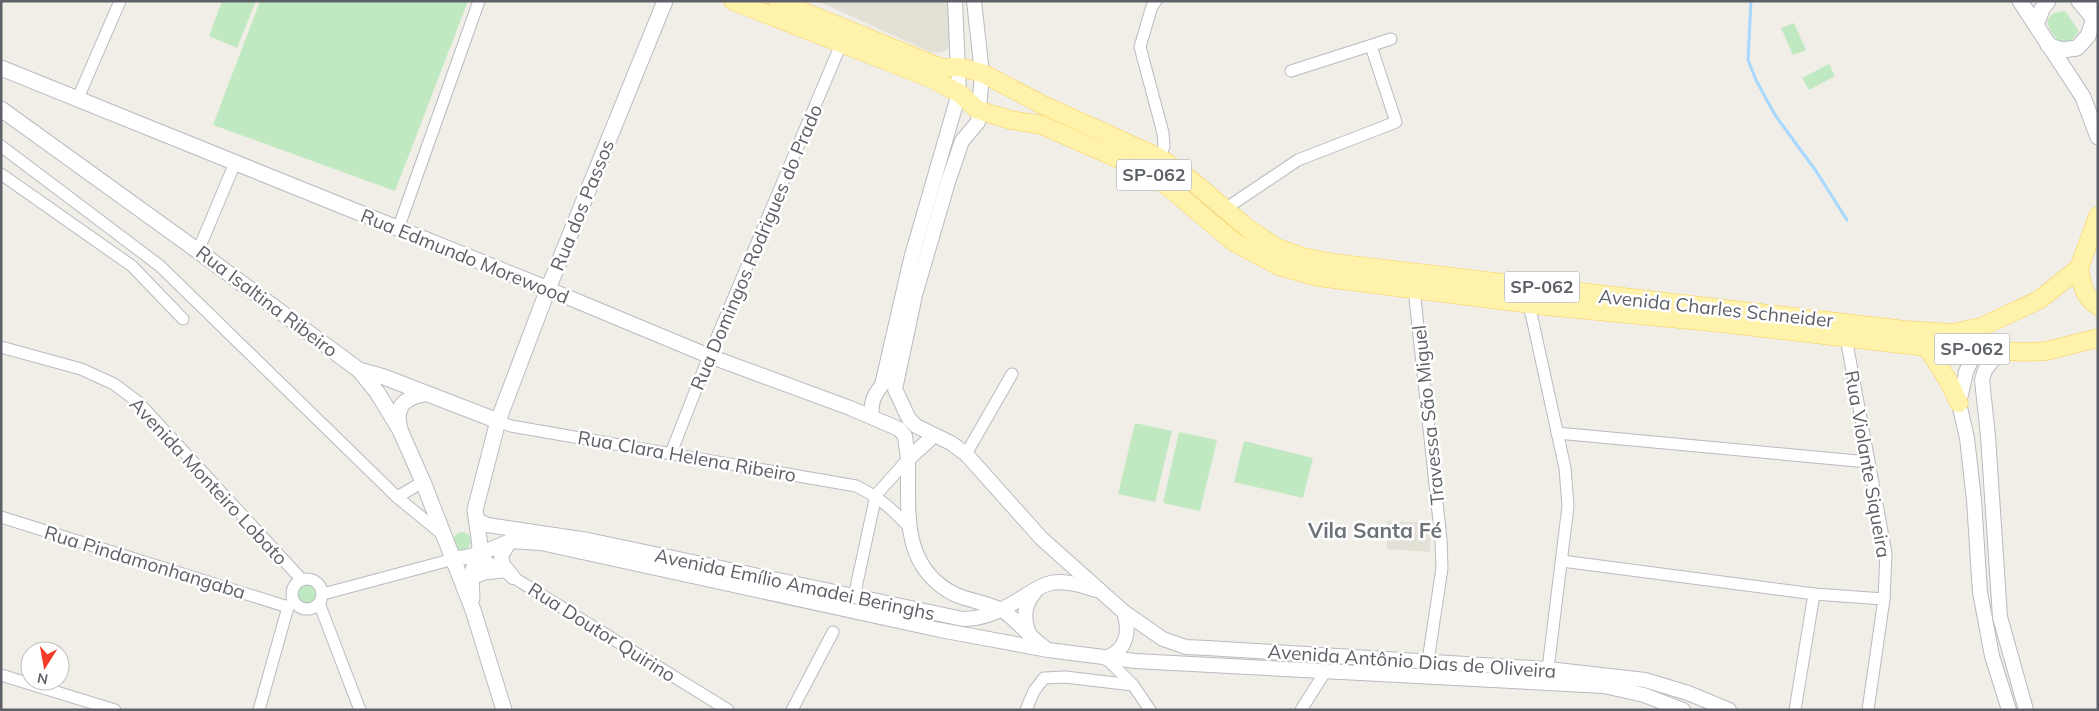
<svg xmlns="http://www.w3.org/2000/svg" width="2099" height="711" font-family="Mulish,sans-serif">
	<rect width="100%" height="100%" fill="#f0eee6"/>
	<g fill="#e3e0d6">
		<polygon points="818,1 950,1 952,44 945,51 939,53 930,52"/>
		<polygon points="1387,521 1431,523 1430,552 1387,549"/>
	</g>
	<g fill="#c1e9c1">
		<polygon points="222,1 256,1 237,48 209,36"/>
		<polygon points="260,1 468,1 395,191 213,125"/>
		<path d="M2065,11L2079,31L2071,41L2064,43C2054,39 2049,30 2047,20L2053,13Z"/>
		<polygon points="1794,23 1806,50 1793,55 1781,28"/>
		<polygon points="1829,64 1835,76 1809,90 1802,78"/>
		<polygon points="1135,423 1172,431 1155,502 1118,494"/>
		<polygon points="1179,432 1217,440 1200,511 1163,503"/>
		<polygon points="1244,441 1313,458 1303,498 1234,482"/>
		<circle cx="462" cy="541" r="9"/>
		<circle cx="307" cy="594" r="11"/>
	</g>
	<g fill="none" stroke-linecap="round" stroke-linejoin="round">
		<polyline stroke="#a7d8ff" stroke-width="3" points="1751,1 1748,60 1756,80 1775,115 1816,171 1847,220"/>
		<g stroke="#b8bbc0" stroke-width="13">
			<g id="minor">
				<polyline points="1156,1 1152,6 1140,47 1163,133 1164,146 1160,158"/>
				<polyline points="2094,18 2096,1"/>
				<polyline points="1291,71 1391,39"/>
				<polyline points="78,98 120,1"/>
				<polyline points="1,146 160,266 397,497 442,534"/>
				<polyline points="1,174 132,266 183,319"/>
				<polyline points="1225,209 1298,160 1396,122 1371,46"/>
				<polyline points="398,229 479,1"/>
				<polyline points="198,251 235,163"/>
				<polyline points="1414,289 1441,540 1442,568 1428,661"/>
				<polyline points="1529,304 1565,468 1568,506 1548,669"/>
				<polyline points="1846,338 1886,553 1884,599 1868,710"/>
				<polyline points="1,347 81,369 114,384 138,402 302,580"/>
				<path d="M498,421L511,426L856,486C879,497 891,508 909,527"/>
				<polyline points="1557,433 1868,462"/>
				<polyline points="671,453 709,356 842,42"/>
				<polyline points="966,454 1012,374"/>
				<polyline points="397,497 423,482"/>
				<polyline points="1,517 288,607"/>
				<polyline points="477,555 728,710"/>
				<polyline points="1562,561 1814,594 1884,599"/>
				<circle cx="307" cy="594" r="15"/>
				<polyline points="323,594 454,559"/>
				<polyline points="854,597 876,495 908,459"/>
				<polyline points="319,603 360,710"/>
				<polyline points="1106,658 1133,685 1150,710"/>
				<polyline points="1,675 115,710"/>
				<polyline points="259,710 288,607 293,601"/>
				<polyline points="792,710 833,632"/>
				<polyline points="1026,710 1034,691 1044,678 1065,677 1133,685"/>
				<polyline points="1301,710 1325,672"/>
				<polyline points="1795,710 1814,594"/>
			</g>
		</g>
		<g stroke="#b8bbc0" stroke-width="16">
			<g id="tertiary">
				<polyline points="974,1 982,73 978,122 962,141 948,182 915,295 895,389 909,419 916,426 951,443 966,454 1042,539 1124,612 1163,639 1186,647 1207,648 1548,669 1645,680 1688,693 1729,710"/>
				<polyline points="548,289 709,356 850,408 899,429 905,436 908,459"/>
				<polyline points="1976,349 1966,372 1959,403 1967,438 1974,500 1980,592 1992,656 2009,710"/>
				<polyline points="2004,351 1992,361 1985,370 1982,380 1988,436 2000,617 2026,710"/>
				<path d="M872,417C870,403 874,395 882,385L911,259L959,93L955,1"/>
				<path d="M931,434L930,439L908,459C909,511 900,566 954,594C969,601 986,602 1001,610C1013,615 1030,638 1044,647"/>
				<path d="M477,520L487,525L588,540L963,619C984,619 1003,610 1020,599C1030,593 1040,585 1051,583C1066,580 1082,585 1096,590"/>
				<polyline points="510,541 501,556 503,565 513,577"/>
				<polyline points="454,559 477,555 510,541 541,543 940,630 1048,650 1135,661 1604,686 1644,695 1683,710"/>
				<path d="M1030,636C1023,619 1023,606 1035,592"/>
				<path d="M1106,658C1127,650 1130,631 1124,612"/>
			</g>
		</g>
		<g stroke="#b9bcc2" stroke-width="17">
			<g id="secondary">
				<polyline points="2020,1 2083,97 2098,137"/>
				<polyline points="2079,1 2098,24"/>
				<polyline points="2036,25 2042,9 2048,1"/>
				<polyline points="2048,45 2062,50 2077,48 2088,36 2094,18"/>
				<polyline points="1,68 548,289"/>
				<polyline points="1,109 198,251 359,370 377,392 400,430 423,482 473,610 504,710"/>
				<polyline points="359,370 384,377 498,421"/>
				<path d="M400,429C394,408 403,398 424,394"/>
				<polyline points="471,577 484,572 502,570"/>
				<polyline points="472,598 471,577 480,546 475,510 498,421 548,289 665,1"/>
			</g>
		</g>
		<g stroke="#face55" stroke-width="19">
			<g id="primary">
				<polyline points="733,1 933,79 959,93 978,110 1011,120 1042,125 1153,174 1234,242 1279,266 1318,277 1546,306 1721,323 1927,347 2024,352 2046,351 2098,338"/>
				<polyline points="777,1 942,68 959,67 982,73 1043,105 1160,158 1191,180 1246,227 1277,248 1303,257 1334,263 1905,330 1952,333 1981,327 2039,300 2079,268 2098,216"/>
				<path d="M2079,268C2082,283 2083,297 2098,306"/>
				<polyline points="1927,347 1949,382 1959,403"/>
			</g>
		</g>
		<use href="#minor" stroke="#fff" stroke-width="11"/>
		<use href="#tertiary" stroke="#fff" stroke-width="14"/>
		<use href="#secondary" stroke="#fff" stroke-width="15"/>
		<use href="#primary" stroke="#fff3ac" stroke-width="18"/>
	</g>
	<g text-anchor="middle" stroke-width="5" stroke-linejoin="round" paint-order="stroke">
		<g fill="#fff" stroke="#8e9095" stroke-width="1">
			<rect x="1116.5" y="159.5" width="75" height="31" rx="4"/>
			<rect x="1504.5" y="271.5" width="75" height="31" rx="4"/>
			<rect x="1934.5" y="333.5" width="75" height="31" rx="4"/>
		</g>
		<g font-size="18" font-weight="bold" fill="#5d6167">
			<text x="1154" y="181">SP-062</text>
			<text x="1542" y="293">SP-062</text>
			<text x="1972" y="355">SP-062</text>
		</g>
		<g font-size="19" fill="#5d6167" stroke="#fff">
			<text transform="translate(582 205) rotate(-68)" y="7">Rua dos Passos</text>
			<text transform="translate(756 247) rotate(-67)" y="7">Rua Domingos Rodrigues do Prado</text>
			<text transform="translate(465 256) rotate(22)" y="7">Rua Edmundo Morewood</text>
			<text transform="translate(267 301) rotate(37)" y="7">Rua Isaltina Ribeiro</text>
			<text transform="translate(1716 308) rotate(6)" y="7">Avenida Charles Schneider</text>
			<text transform="translate(1428 415) rotate(-96)" y="7">Travessa São Miguel</text>
			<text transform="translate(687 456) rotate(10)" y="7">Rua Clara Helena Ribeiro</text>
			<text transform="translate(1868 464) rotate(80)" y="7">Rua Violante Siqueira</text>
			<text transform="translate(209 481) rotate(47)" y="7">Avenida Monteiro Lobato</text>
			<text transform="translate(145 562) rotate(17)" y="7">Rua Pindamonhangaba</text>
			<text transform="translate(795 584) rotate(12)" y="7">Avenida Emílio Amadei Beringhs</text>
			<text transform="translate(602 632) rotate(32)" y="7">Rua Doutor Quirino</text>
			<text transform="translate(1412 661) rotate(4)" y="7">Avenida Antônio Dias de Oliveira</text>
		</g>
		<g font-size="21" font-weight="bold" fill="#6e7379" stroke="#fff">
			<text x="1375" y="538">Vila Santa Fé</text>
		</g>
	</g>
	<rect width="2099" height="711" fill="none" stroke="#5d6167" stroke-width="5"/>
	<g transform="translate(45 666) rotate(191)"><circle r="24" fill="#ffffff" stroke="#bec0c2"/>
	<path d="M0-4L9 19L0 12L-9 19Z" fill="#f43b28"/>
	<text y="-8" font-size="14" font-weight="bold" text-anchor="middle" fill="#5d6167">N</text>
	</g>
</svg>
